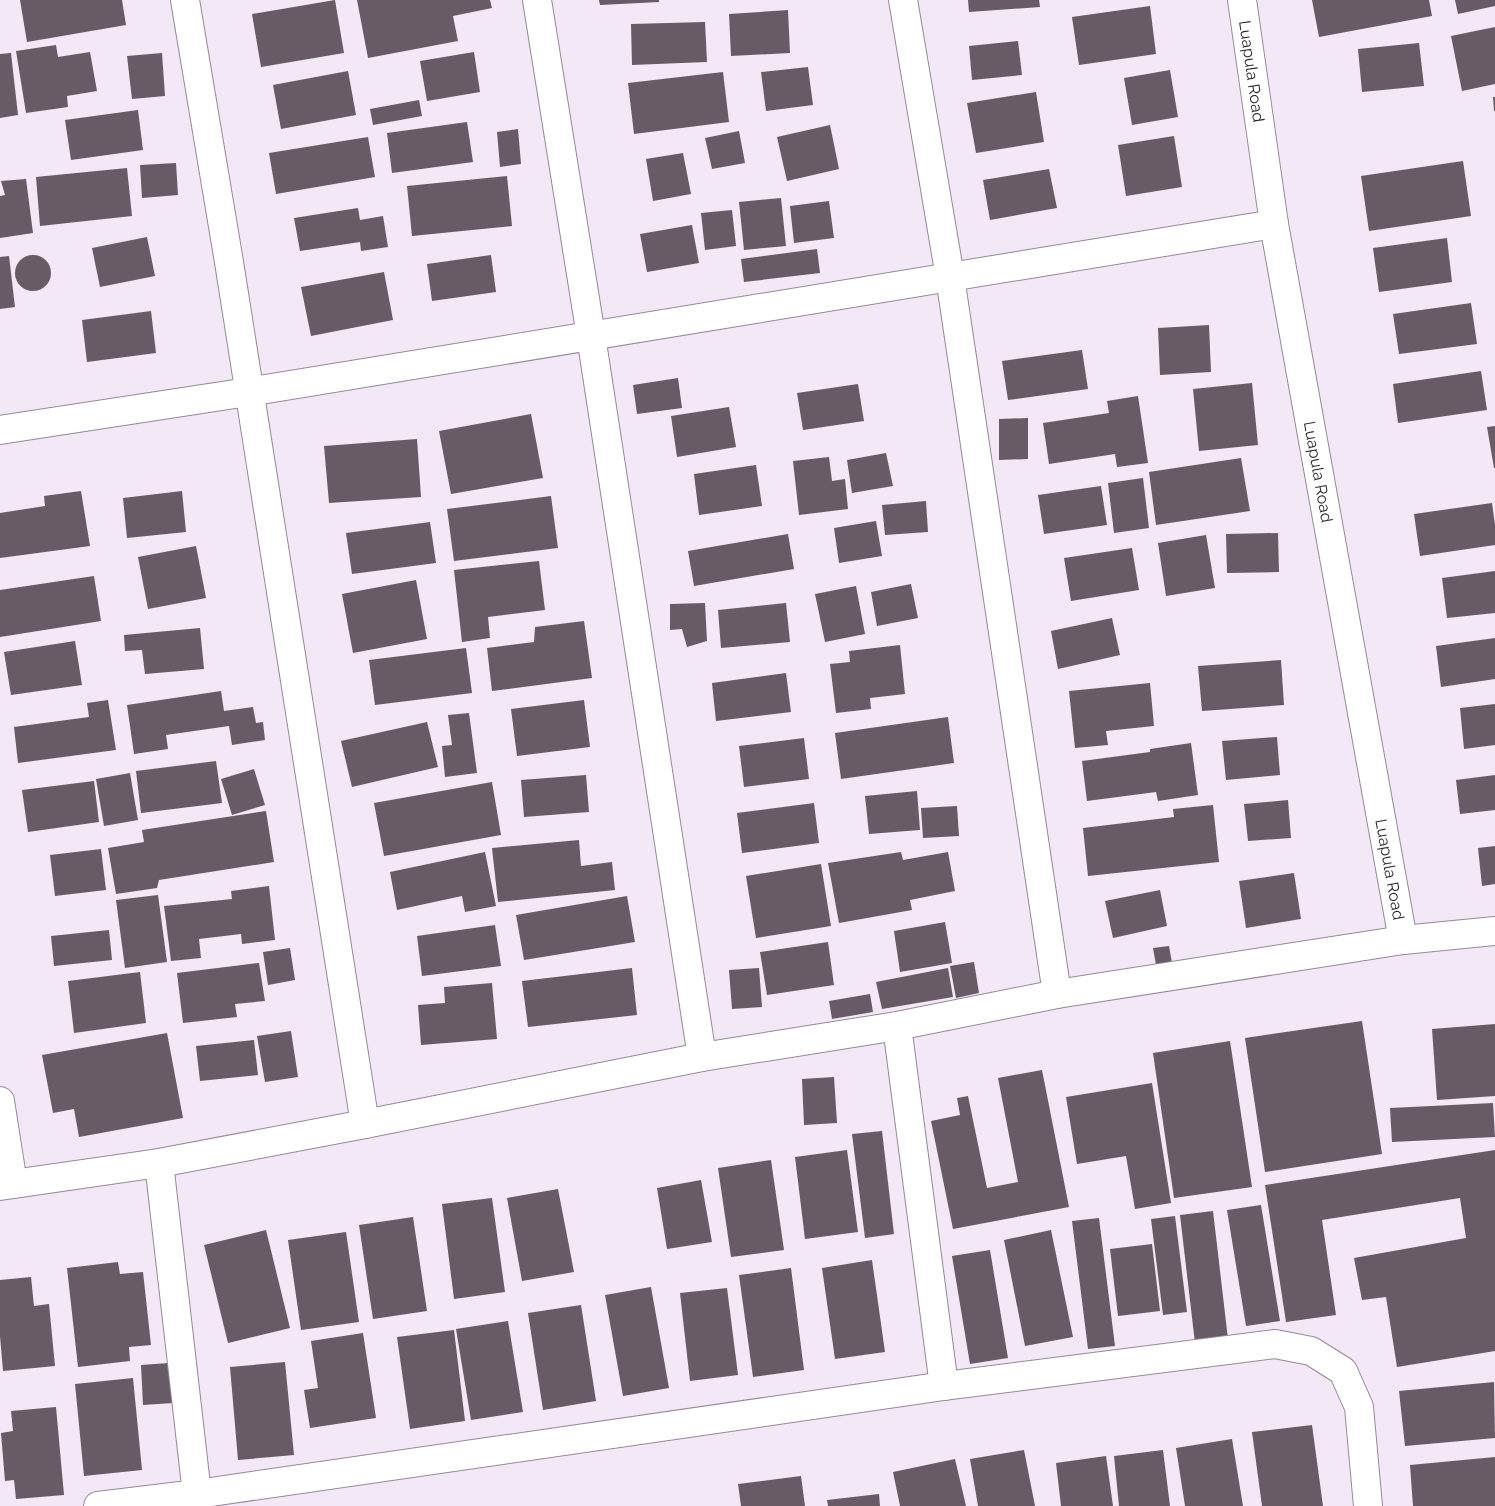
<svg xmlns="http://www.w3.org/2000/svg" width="1495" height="1506" font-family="Raleway,sans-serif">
	<rect width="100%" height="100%" fill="#f3e8f5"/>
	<g fill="#675b65">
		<polygon points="20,0 122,0 126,25 27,42"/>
		<polygon points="335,0 344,53 261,67 252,14"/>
		<polygon points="357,0 490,0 492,8 453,16 458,41 368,58"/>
		<polygon points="599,0 659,0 659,2 600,5"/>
		<polygon points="968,0 1039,0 1040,7 969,12"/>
		<polygon points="1312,0 1429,0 1432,16 1319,37"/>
		<polygon points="1455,0 1495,0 1495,6 1458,14"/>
		<polygon points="1150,6 1156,54 1079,65 1072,17"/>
		<polygon points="788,10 790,53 731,56 729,14"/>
		<polygon points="705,22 707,62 632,65 631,24"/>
		<polygon points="1495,27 1495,84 1462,91 1451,36"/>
		<polygon points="1018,41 1022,75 972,80 969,46"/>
		<polygon points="1419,43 1424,86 1362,92 1358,49"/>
		<polygon points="56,45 58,57 90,52 97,91 67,96 68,107 26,113 16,51"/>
		<polygon points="474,52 480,92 427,101 420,61"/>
		<polygon points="11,53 18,115 0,118 0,54"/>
		<polygon points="162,53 165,96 132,99 127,56"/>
		<polygon points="808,67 813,105 766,111 761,72"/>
		<polygon points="1170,70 1178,117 1132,125 1124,78"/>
		<polygon points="348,71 356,115 281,129 273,85"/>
		<polygon points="723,72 729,122 634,134 628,83"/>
		<polygon points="1036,92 1044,142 976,153 967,103"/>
		<polygon points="1493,97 1495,97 1495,111 1494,111"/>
		<polygon points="419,100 422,116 373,125 370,109"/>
		<polygon points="138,110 143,150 71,160 65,120"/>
		<polygon points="467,122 473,162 392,173 387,133"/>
		<polygon points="830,125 839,169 787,181 777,137"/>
		<polygon points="518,129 521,164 500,167 497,132"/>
		<polygon points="739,131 745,163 712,169 705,138"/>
		<polygon points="1174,136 1182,187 1126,196 1118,145"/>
		<polygon points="368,137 375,177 276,194 269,153"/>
		<polygon points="683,153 691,194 653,201 646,159"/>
		<polygon points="1463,161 1471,216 1369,231 1361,176"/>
		<polygon points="176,163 178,195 142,198 140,165"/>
		<polygon points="127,168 132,216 40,226 36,177"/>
		<polygon points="1049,169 1057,208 990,220 983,180"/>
		<polygon points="507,176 512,226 412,236 407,186"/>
		<polygon points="26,179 33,233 0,238 0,196 5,195 1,181"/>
		<polygon points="781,198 786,246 744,250 739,202"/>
		<polygon points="829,201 834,238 794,243 790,206"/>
		<polygon points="358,208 360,220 383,216 388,247 361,251 360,242 300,251 294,218"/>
		<polygon points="732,210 736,246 705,250 701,213"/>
		<polygon points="692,225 699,263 647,272 640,234"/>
		<polygon points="147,237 155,276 100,287 92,248"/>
		<polygon points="1447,238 1452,282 1379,292 1373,248"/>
		<polygon points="817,249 820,273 744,282 741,259"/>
		<polygon points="491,255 496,292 432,301 427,264"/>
		<circle cx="33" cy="273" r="18"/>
		<polygon points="9,256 15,307 0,309 0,257"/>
		<polygon points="384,272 393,320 311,336 301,287"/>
		<polygon points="1471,303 1477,344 1399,354 1393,314"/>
		<polygon points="151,311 156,353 87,362 82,320"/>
		<polygon points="1209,325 1211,372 1160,375 1158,328"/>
		<polygon points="1082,350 1088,389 1008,400 1002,361"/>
		<polygon points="1481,371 1487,410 1398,423 1393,384"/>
		<polygon points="678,378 682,408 637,414 633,385"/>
		<polygon points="1252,383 1258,445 1199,451 1193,389"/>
		<polygon points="858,384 864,421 803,430 797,393"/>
		<polygon points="1138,396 1148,463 1117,467 1115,454 1049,464 1043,423 1109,413 1107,401"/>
		<polygon points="729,407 736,447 677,457 671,416"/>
		<polygon points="531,414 543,478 451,494 439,431"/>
		<polygon points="1028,418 1028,459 999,460 999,419"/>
		<polygon points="1495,426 1495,468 1494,468 1487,427"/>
		<polygon points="417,439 421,497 329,503 324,446"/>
		<polygon points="886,453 893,486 852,493 847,460"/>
		<polygon points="829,457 832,481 845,479 848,509 799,515 793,461"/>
		<polygon points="1241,458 1250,511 1156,525 1149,472"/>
		<polygon points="756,465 762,506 699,515 694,474"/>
		<polygon points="1143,478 1149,528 1114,533 1108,483"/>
		<polygon points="1101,486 1107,525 1044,534 1038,495"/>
		<polygon points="81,491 90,546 0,558 0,513 45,506 44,496"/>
		<polygon points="182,491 186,532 127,538 123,498"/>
		<polygon points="551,496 558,548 454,561 447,509"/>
		<polygon points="926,501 928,532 885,535 882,505"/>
		<polygon points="1492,503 1495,525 1495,545 1420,556 1414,514"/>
		<polygon points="876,521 882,556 839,563 834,528"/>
		<polygon points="430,522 436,563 352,574 346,533"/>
		<polygon points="1278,533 1279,572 1227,573 1226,534"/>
		<polygon points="788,534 794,569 694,586 688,551"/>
		<polygon points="1206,535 1215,588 1166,596 1158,543"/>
		<polygon points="196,546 206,598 148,609 138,557"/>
		<polygon points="1132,548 1139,590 1071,601 1064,558"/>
		<polygon points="539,561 545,610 488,617 490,638 462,642 454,570"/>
		<polygon points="1495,571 1495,613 1447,618 1442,578"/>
		<polygon points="94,576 101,621 0,637 0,590"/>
		<polygon points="416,580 427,639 353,653 342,594"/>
		<polygon points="911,584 918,618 877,626 871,592"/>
		<polygon points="856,586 865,634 825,642 815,594"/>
		<polygon points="705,603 707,641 687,647 682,629 670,630 670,604"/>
		<polygon points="786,603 790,642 721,648 718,610"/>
		<polygon points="1112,618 1120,655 1058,669 1051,631"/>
		<polygon points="584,621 592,678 492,691 487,648 534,642 535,627"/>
		<polygon points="200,628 204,669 145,674 142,650 125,651 124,635"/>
		<polygon points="1495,638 1495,679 1441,687 1436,646"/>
		<polygon points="75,641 82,685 11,695 4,652"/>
		<polygon points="900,645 905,694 870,698 871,709 836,713 830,664 850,662 849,651"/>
		<polygon points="466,648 472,693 375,705 369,660"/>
		<polygon points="1281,660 1284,705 1202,711 1198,666"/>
		<polygon points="786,673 791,712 716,721 712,683"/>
		<polygon points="1150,683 1154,726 1106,731 1108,745 1075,748 1069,691"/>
		<polygon points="221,691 224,711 253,707 256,723 263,722 265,740 232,745 229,726 166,735 168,749 134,754 127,705"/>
		<polygon points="108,700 116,750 18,763 14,727 89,717 87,703"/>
		<polygon points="584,700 590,747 517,756 511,709"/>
		<polygon points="1495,704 1495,745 1464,749 1460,708"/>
		<polygon points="469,713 477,773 445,777 442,746 452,745 448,715"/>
		<polygon points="948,717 954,763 841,779 835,733"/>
		<polygon points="427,722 438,767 352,787 341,741"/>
		<polygon points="1277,737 1280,775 1226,780 1222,741"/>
		<polygon points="804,738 809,779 744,787 739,746"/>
		<polygon points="1191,743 1198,795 1158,801 1156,792 1087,801 1082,761 1150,752 1150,749"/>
		<polygon points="216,761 222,803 141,813 136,771"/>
		<polygon points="254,769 265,805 232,815 221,779"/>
		<polygon points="130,773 138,820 104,826 96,779"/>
		<polygon points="586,775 589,812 524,817 521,780"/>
		<polygon points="1495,775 1495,810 1460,814 1456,780"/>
		<polygon points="94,781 99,822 28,832 22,790"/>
		<polygon points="492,782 501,835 384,856 374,803"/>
		<polygon points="917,791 920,830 869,834 865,796"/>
		<polygon points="1288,800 1291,838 1248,841 1244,804"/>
		<polygon points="814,803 819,843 742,853 737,813"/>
		<polygon points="1213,805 1219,862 1088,876 1083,828 1174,817 1173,809"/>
		<polygon points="957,806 959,836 923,838 921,808"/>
		<polygon points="266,811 274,862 159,880 157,888 116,894 108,848 144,842 142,830"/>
		<polygon points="579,840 581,866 612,862 615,890 498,902 492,848"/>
		<polygon points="1495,846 1495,884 1482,886 1478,848"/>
		<polygon points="101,849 106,890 55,896 50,855"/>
		<polygon points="485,852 496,906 465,912 462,896 397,910 390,872"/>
		<polygon points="901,852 903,860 948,852 955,891 910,900 912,910 839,923 828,863"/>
		<polygon points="821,864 831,926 756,938 746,876"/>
		<polygon points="1294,873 1301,919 1246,928 1239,881"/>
		<polygon points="269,886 275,940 242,944 241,934 199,939 201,958 171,961 164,906 232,899 231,891"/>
		<polygon points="1160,890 1167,926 1113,938 1105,901"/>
		<polygon points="158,895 167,962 125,968 116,900"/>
		<polygon points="627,896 635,942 524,960 516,915"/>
		<polygon points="945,922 952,963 900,972 894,931"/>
		<polygon points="495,925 501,966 422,976 417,936"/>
		<polygon points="109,930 112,960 54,966 51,936"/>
		<polygon points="828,942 834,985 767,995 760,952"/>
		<polygon points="1169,946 1172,963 1156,965 1153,948"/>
		<polygon points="290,948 295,980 268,985 263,952"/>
		<polygon points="974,962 979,993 956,998 950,966"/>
		<polygon points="259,963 265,1001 235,1004 237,1017 183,1023 177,973"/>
		<polygon points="632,968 637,1015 528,1027 522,981"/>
		<polygon points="759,968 762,1007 732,1009 729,970"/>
		<polygon points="948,968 953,997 882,1009 876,982"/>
		<polygon points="140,972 146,1023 74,1033 68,981"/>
		<polygon points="492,983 497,1039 421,1045 418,1005 445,1003 444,987"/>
		<polygon points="870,994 873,1012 832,1019 829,1001"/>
		<polygon points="1362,1021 1382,1154 1265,1172 1245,1038"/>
		<polygon points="1495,1024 1495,1096 1437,1100 1432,1029"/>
		<polygon points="291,1031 298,1077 265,1082 257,1036"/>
		<polygon points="167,1033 183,1118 79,1137 74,1109 53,1113 42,1055"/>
		<polygon points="254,1040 258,1075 200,1081 196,1046"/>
		<polygon points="1230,1041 1252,1187 1174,1198 1153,1053"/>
		<polygon points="1042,1070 1069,1207 953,1229 931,1121 960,1115 957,1098 968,1096 987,1188 1018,1182 998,1078"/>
		<polygon points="834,1077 837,1123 804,1125 802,1079"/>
		<polygon points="1152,1083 1171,1203 1135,1209 1126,1156 1077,1164 1066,1097"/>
		<polygon points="1493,1103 1495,1137 1392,1142 1390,1108"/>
		<polygon points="882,1131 894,1234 865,1238 852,1134"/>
		<polygon points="847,1150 858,1232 805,1239 795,1157"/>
		<polygon points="1495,1150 1495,1351 1397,1367 1386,1297 1362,1300 1354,1258 1466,1238 1460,1198 1322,1220 1336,1315 1286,1322 1265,1185"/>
		<polygon points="771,1160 784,1250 731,1257 718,1168"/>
		<polygon points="701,1180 712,1242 667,1249 657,1188"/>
		<polygon points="558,1189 574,1272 522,1281 507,1198"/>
		<polygon points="492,1198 505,1292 454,1299 442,1204"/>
		<polygon points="1261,1205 1280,1321 1246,1326 1227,1210"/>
		<polygon points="1213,1211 1228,1339 1195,1343 1180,1215"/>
		<polygon points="1175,1216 1187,1312 1163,1315 1151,1219"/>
		<polygon points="413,1217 427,1311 373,1319 359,1225"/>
		<polygon points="1099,1218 1115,1346 1088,1349 1072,1221"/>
		<polygon points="266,1230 290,1328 228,1343 204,1245"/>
		<polygon points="1051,1230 1073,1337 1025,1346 1004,1240"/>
		<polygon points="346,1232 359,1322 301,1330 288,1240"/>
		<polygon points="1152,1244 1160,1311 1118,1316 1110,1249"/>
		<polygon points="990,1250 1008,1358 970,1364 952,1256"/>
		<polygon points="872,1260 885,1352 835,1359 822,1268"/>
		<polygon points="118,1262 120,1274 143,1272 151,1345 129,1347 130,1361 78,1367 67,1268"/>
		<polygon points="791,1268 804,1370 753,1377 739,1275"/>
		<polygon points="31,1277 34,1306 49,1304 55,1366 3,1371 0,1336 0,1280"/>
		<polygon points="651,1287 669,1388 623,1396 605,1295"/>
		<polygon points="727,1288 738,1375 690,1381 680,1293"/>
		<polygon points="581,1305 596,1401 543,1410 528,1313"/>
		<polygon points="508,1321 523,1412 471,1420 456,1329"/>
		<polygon points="454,1330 465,1421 410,1429 397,1337"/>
		<polygon points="363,1333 376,1418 310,1428 304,1390 318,1388 311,1341"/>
		<polygon points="285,1362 294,1455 238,1460 230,1367"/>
		<polygon points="169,1363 173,1403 143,1405 141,1365"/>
		<polygon points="133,1378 142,1470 84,1476 75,1384"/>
		<polygon points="1494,1382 1495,1438 1405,1446 1399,1391"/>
		<polygon points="56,1407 64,1495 16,1499 14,1480 5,1481 1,1433 13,1431 11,1411"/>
		<polygon points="1312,1425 1323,1506 1262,1506 1252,1432"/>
		<polygon points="1232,1439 1243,1506 1185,1506 1176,1448"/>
		<polygon points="1024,1450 1035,1506 978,1506 970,1459"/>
		<polygon points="1163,1450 1170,1506 1119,1506 1114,1456"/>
		<polygon points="1106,1456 1113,1506 1061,1506 1056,1463"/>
		<polygon points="1495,1457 1495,1506 1413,1506 1410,1465"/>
		<polygon points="955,1459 966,1506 900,1506 893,1472"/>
		<polygon points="801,1476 805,1506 741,1506 738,1484"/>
		<polygon points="879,1494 880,1506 828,1506 827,1500"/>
	</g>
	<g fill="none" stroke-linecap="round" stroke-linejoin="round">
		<g stroke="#948a96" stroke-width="30">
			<g id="minor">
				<polyline points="185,0 229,262 365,1124"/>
				<polyline points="537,0 591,336 702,1057"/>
				<polyline points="903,0 950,277 1057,994"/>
				<path id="s1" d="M1242,0L1274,224L1403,940"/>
				<polyline points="0,430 248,392 1274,224"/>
				<polyline points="897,1026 944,1386"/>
				<polyline points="0,1101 13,1184"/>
				<polyline points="159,1163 197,1494"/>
				<polyline points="0,1186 159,1163 365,1124 702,1057 897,1026 1057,994 1403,940 1495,931"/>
				<polyline points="98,1506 197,1494 944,1386 1275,1344 1311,1351 1343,1371 1359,1407 1368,1506"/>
			</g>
		</g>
		<use href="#minor" stroke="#fff" stroke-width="28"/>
	</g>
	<g text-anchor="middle" stroke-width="5" stroke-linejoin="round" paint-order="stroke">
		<g font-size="16" fill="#282429" stroke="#fff">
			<text dy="6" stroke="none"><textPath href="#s1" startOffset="72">Luapula Road</textPath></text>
			<text dy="6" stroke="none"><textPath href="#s1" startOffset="478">Luapula Road</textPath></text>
			<text dy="6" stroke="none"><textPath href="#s1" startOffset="882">Luapula Road</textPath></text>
		</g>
	</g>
</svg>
